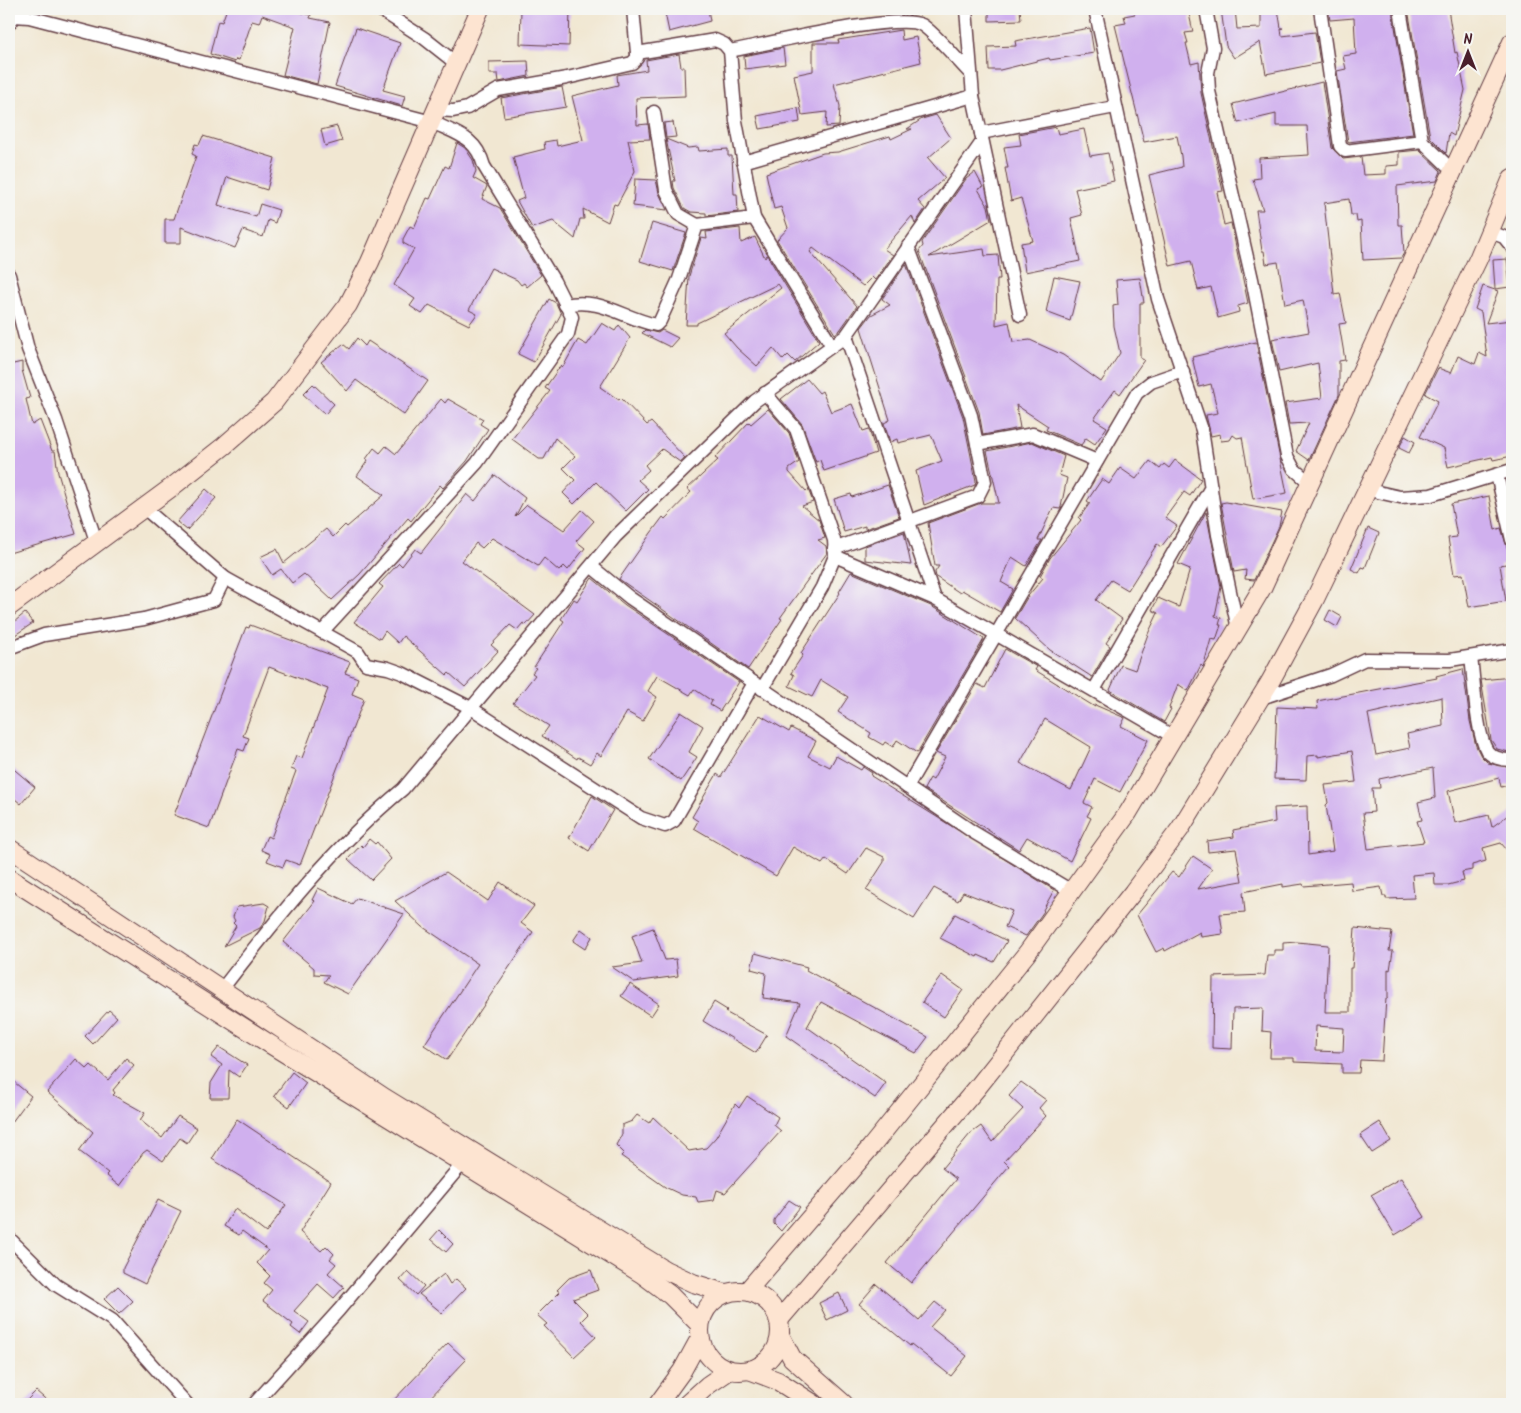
<svg xmlns="http://www.w3.org/2000/svg" width="1521" height="1413" font-family="Kalam,sans-serif">
	<rect width="100%" height="100%" fill="#f6f6f2"/>
	<filter id="ink" filterUnits="userSpaceOnUse"><feTurbulence type="fractalNoise" baseFrequency=".02" numOctaves="2"/><feDisplacementMap in="SourceGraphic" scale="10" xChannelSelector="R" yChannelSelector="G"/><feConvolveMatrix kernelMatrix="1 2 1 2 8 2 1 2 1" color-interpolation-filters="sRGB"/></filter>
	<filter id="wash" filterUnits="userSpaceOnUse"><feTurbulence type="fractalNoise" baseFrequency=".0096" numOctaves="4" result="noise"/><feDisplacementMap in="SourceGraphic" scale="20" xChannelSelector="R" yChannelSelector="G"/><feGaussianBlur stdDeviation="1.12" result="paint"/><feColorMatrix in="noise" values="0 0 0 0 0 0 0 0 0 0 0 0 0 0 0 0 0 1.4 0 .05"/><feComposite in="paint" operator="in"/></filter>
	<g filter="url(#wash)">
		<rect width="100%" height="100%" fill="#f1e7d2"/>
		<g id="blocks">
			<g fill="#d0b0ee" fill-rule="evenodd">
				<polygon points="224,9 287,9 311,15 310,18 330,22 317,84 283,75 295,27 262,15 259,23 252,21 239,60 236,59 235,62 210,54 218,21 222,22 226,11"/>
				<polygon points="521,9 570,9 569,46 520,44"/>
				<polygon points="683,9 708,9 710,21 669,32 665,13"/>
				<polygon points="989,9 1020,9 1021,20 989,21"/>
				<polygon points="1134,9 1188,9 1193,32 1185,33 1188,43 1186,43 1191,64 1199,62 1201,93 1223,191 1217,192 1224,225 1231,223 1248,303 1238,306 1239,312 1218,318 1211,287 1198,290 1191,261 1170,266 1149,175 1182,167 1181,156 1177,136 1144,142 1115,25 1126,23 1124,16 1135,14"/>
				<polygon points="1221,9 1235,9 1237,29 1261,28 1261,9 1278,9 1281,28 1283,28 1281,29 1282,36 1315,32 1320,63 1266,74 1260,42 1234,58 1226,46"/>
				<polygon points="1328,9 1392,9 1413,134 1348,142 1337,71 1346,69 1343,56 1356,54 1354,18 1330,20"/>
				<polygon points="1408,9 1448,9 1455,53 1457,52 1465,90 1454,136 1449,133 1446,153 1430,137"/>
				<polygon points="356,28 400,43 383,90 405,96 402,106 335,86"/>
				<polygon points="1090,28 1094,53 1050,60 1049,58 1000,70 989,70 988,47 1016,46 1015,41"/>
				<polygon points="901,30 902,40 916,37 921,62 834,84 840,106 839,126 826,127 827,112 802,115 794,75 813,71 813,43 839,43 838,40"/>
				<polygon points="783,48 785,64 745,69 744,56"/>
				<polygon points="679,54 681,67 684,67 685,96 636,98 637,125 648,124 650,139 628,140 635,171 617,205 614,204 608,222 583,209 584,219 580,219 575,239 553,221 532,228 517,201 524,198 513,157 545,149 544,142 556,140 557,146 583,140 572,96 618,85 617,75 647,70 646,60"/>
				<polygon points="528,61 529,76 499,82 498,74 489,74 489,62"/>
				<polygon points="1322,82 1332,148 1343,159 1361,157 1363,175 1386,174 1386,166 1399,165 1399,152 1419,150 1441,171 1437,181 1397,186 1398,225 1402,225 1404,253 1401,258 1363,260 1361,221 1357,222 1356,215 1351,215 1349,199 1324,203 1334,294 1340,293 1346,323 1339,324 1345,360 1339,361 1339,395 1309,460 1296,451 1309,423 1289,424 1285,403 1322,398 1318,363 1279,372 1272,339 1309,332 1303,300 1285,304 1278,262 1266,264 1264,251 1262,251 1256,210 1263,210 1253,179 1260,178 1259,158 1309,155 1307,126 1276,126 1276,114 1238,123 1233,104"/>
				<polygon points="562,87 566,107 504,117 501,98"/>
				<polygon points="798,108 800,122 760,129 757,116"/>
				<polygon points="936,115 951,138 928,158 945,178 918,201 925,209 915,224 912,216 884,249 893,255 875,280 872,277 863,286 813,248 810,252 857,306 840,330 835,334 777,240 788,228 781,207 774,209 766,173 823,153 838,152 890,136 891,139 912,129 907,129 922,119"/>
				<polygon points="673,122 676,137 666,138 664,123"/>
				<polygon points="337,126 342,141 325,146 321,130"/>
				<polygon points="1056,127 1058,134 1084,129 1090,156 1108,153 1114,181 1075,189 1082,215 1071,218 1080,261 1025,272 1021,243 1033,241 1021,198 1011,201 1005,168 1008,168 1004,147 1021,145 1019,134"/>
				<polygon points="203,136 275,158 267,190 227,177 218,205 256,217 260,204 279,210 275,223 268,220 263,237 243,230 235,248 181,227 181,243 165,243 165,219 174,219 196,156 192,154 195,144 199,145"/>
				<polygon points="666,139 688,148 698,147 699,151 728,149 728,156 732,156 734,194 737,194 738,212 706,216 706,213 691,212 684,208 674,188 673,181 675,181"/>
				<polygon points="457,143 465,148 473,160 476,171 473,178 487,186 482,199 500,208 541,275 527,287 524,283 521,285 517,280 491,268 469,310 477,314 469,325 429,305 422,314 410,306 415,299 394,285 414,249 403,243 403,239 410,226 414,228 427,198 430,199 445,166 449,168"/>
				<polygon points="975,172 983,187 978,189 988,206 991,220 929,257 984,249 985,256 998,255 1000,279 997,279 996,325 1009,322 1013,342 1030,340 1063,355 1101,382 1120,353 1114,326 1113,306 1118,305 1116,280 1140,278 1144,303 1140,303 1140,358 1144,360 1120,394 1115,390 1094,419 1107,427 1095,444 1086,438 1081,445 1046,430 1048,426 1016,405 1020,428 983,435 979,412 919,251 923,246 922,242 966,179"/>
				<polygon points="635,179 656,180 659,193 667,210 633,206"/>
				<polygon points="652,223 686,233 673,271 640,261"/>
				<polygon points="740,228 741,243 755,237 765,258 767,255 819,341 795,362 788,355 783,360 773,348 757,366 737,348 724,333 781,288 778,284 697,323 697,325 686,325 689,276 701,238 707,239 706,232"/>
				<polygon points="1507,259 1510,287 1495,289 1493,260"/>
				<polygon points="906,264 963,417 976,481 975,485 924,505 916,471 942,461 931,435 898,443 897,439 890,442 884,423 890,420 861,328 871,315 890,305 882,299"/>
				<polygon points="1054,276 1080,281 1070,321 1046,312"/>
				<polygon points="1483,286 1498,291 1486,323 1512,320 1512,456 1493,460 1492,457 1448,467 1444,448 1420,437 1438,401 1425,394 1438,368 1451,373 1458,356 1475,364 1479,353 1487,357 1481,312 1475,309"/>
				<polygon points="549,299 556,303 561,314 534,362 518,354"/>
				<polygon points="602,323 615,331 619,325 630,338 600,387 619,400 621,398 647,425 651,422 685,458 680,462 662,449 645,465 649,470 638,480 648,489 626,511 596,482 574,504 563,493 575,480 563,468 575,456 555,438 544,459 539,459 512,439 550,391 545,388 561,365 563,367 578,340 587,345"/>
				<polygon points="645,330 658,333 662,330 678,338 670,347 642,333"/>
				<polygon points="357,338 365,346 368,341 428,381 404,415 356,380 347,391 321,362 343,344 349,349"/>
				<polygon points="1256,342 1287,493 1253,499 1242,437 1237,438 1233,435 1230,440 1221,441 1220,434 1211,436 1206,415 1218,413 1211,384 1199,387 1192,357"/>
				<polygon points="22,362 22,370 30,398 26,399 32,425 40,420 52,451 55,451 58,473 76,534 9,553 9,365"/>
				<polygon points="807,379 819,393 822,391 831,412 852,404 863,431 869,429 876,453 824,471 820,460 816,462 802,424 781,399"/>
				<polygon points="313,384 334,404 325,414 303,394"/>
				<polygon points="441,399 445,403 448,399 483,419 480,424 488,429 467,461 443,488 440,485 411,521 408,518 360,574 332,600 304,574 292,583 281,569 272,575 260,557 277,549 284,563 326,529 333,537 345,525 347,527 384,495 357,476 368,460 366,459 374,448 380,453 386,446 396,454"/>
				<polygon points="768,409 789,433 799,462 789,469 789,472 806,491 808,489 813,502 802,506 819,520 825,538 818,540 826,546 827,553 780,618 782,619 748,669 619,579 651,533 663,517 665,519 691,492 687,489 718,460 715,458 749,422 751,424"/>
				<polygon points="1405,436 1415,442 1409,453 1399,448"/>
				<polygon points="1032,442 1064,456 1059,475 1067,478 1061,507 1060,509 1053,508 1038,540 1042,540 1026,566 1012,557 1001,582 1013,589 1000,612 962,590 960,593 936,577 935,572 939,566 935,566 928,523 981,503 999,503 987,451"/>
				<polygon points="1175,460 1201,479 1190,496 1184,492 1165,518 1177,526 1161,547 1157,544 1128,590 1111,580 1096,600 1122,619 1106,643 1110,646 1092,677 1050,650 1015,618 1028,596 1043,578 1040,576 1050,558 1081,520 1079,518 1090,503 1087,501 1102,479 1109,484 1120,468 1136,479 1150,461 1160,469 1164,464 1169,468"/>
				<polygon points="495,475 525,498 515,517 527,505 564,530 582,510 594,521 576,541 585,548 568,570 564,566 559,571 544,558 538,566 492,538 482,548 476,543 462,561 535,615 526,625 523,623 517,630 510,625 491,645 498,651 465,687 449,673 447,675 403,636 398,643 385,631 380,639 354,622 383,587 379,584 399,563 402,566 415,549 421,553 467,494 475,501"/>
				<polygon points="888,485 899,517 865,529 865,526 844,532 834,499 851,494 852,497"/>
				<polygon points="206,489 216,498 187,530 177,522"/>
				<polygon points="1489,496 1495,530 1501,528 1512,563 1500,565 1506,601 1469,607 1463,574 1454,575 1448,538 1457,537 1451,504"/>
				<polygon points="1226,502 1282,512 1279,526 1254,580 1245,579 1246,570 1234,572 1221,503"/>
				<polygon points="1206,512 1221,587 1215,616 1221,618 1219,625 1221,625 1216,640 1211,639 1204,664 1203,667 1201,665 1188,691 1178,684 1169,708 1171,709 1164,722 1110,690 1121,665 1135,670 1148,634 1158,613 1152,610 1158,598 1179,607 1190,569 1178,564"/>
				<polygon points="1368,528 1379,533 1365,568 1362,567 1359,573 1351,569"/>
				<polygon points="904,532 911,565 865,560 865,546"/>
				<polygon points="851,572 931,606 984,639 917,753 897,740 893,747 885,742 883,745 869,737 871,733 838,712 848,697 821,680 812,697 789,686 794,675 791,673 803,655 801,653 840,593 839,592"/>
				<polygon points="592,578 625,605 739,682 720,711 710,705 712,701 694,689 690,695 657,676 648,691 657,697 643,721 627,712 601,756 597,753 590,764 578,757 577,759 542,736 549,726 513,703 535,675 532,673 536,668 534,667 564,621 561,619 574,599 577,601"/>
				<polygon points="1330,610 1342,617 1337,627 1325,620"/>
				<polygon points="25,613 33,623 9,639 9,626"/>
				<polygon points="250,625 350,662 345,673 358,678 352,694 364,699 300,865 286,860 283,867 267,861 270,854 261,850 267,836 271,838 296,771 291,769 296,756 302,758 328,689 269,667 243,736 249,738 244,751 238,749 209,828 174,815 246,627 249,628"/>
				<path d="M1005,649L1037,667L1035,670L1095,707V705L1125,718L1121,726L1148,740L1120,792L1095,779L1084,803L1092,807L1087,816L1091,818L1070,861L1027,837L1019,850L924,789L930,778L933,780L945,757L936,753L977,684L985,688ZM1045,719L1091,747L1071,790L1020,763Z"/>
				<path d="M1463,669L1470,721L1476,746L1481,756L1488,763L1512,768V784L1501,787L1499,778L1448,791L1455,823L1489,815L1492,827L1512,812V856L1501,843L1483,848L1486,861L1472,865V870L1462,872L1464,881L1448,885H1435L1434,873L1412,875L1414,898L1386,899V896H1383L1381,887L1352,891L1351,882L1304,886L1303,884L1283,887V884L1243,892L1245,912L1220,914L1223,934L1201,937L1200,932L1165,951L1164,948L1156,952L1137,915L1172,872L1179,877L1193,856L1212,869L1198,889L1242,881L1236,849L1208,852L1207,841L1234,837L1233,830L1275,822L1274,808L1307,806L1308,855L1333,851L1326,805L1328,803L1325,785L1356,782L1352,751L1318,757V755L1307,756L1306,780L1274,779L1277,707L1318,709L1317,701L1437,678L1436,676ZM1442,697L1443,726L1407,734L1410,748L1376,755L1368,714ZM1433,768L1435,798L1418,802L1422,820L1417,821L1424,842L1368,849L1363,813L1374,812L1372,788H1380L1379,779Z"/>
				<polygon points="1512,677 1512,752 1509,752 1497,749 1491,740 1481,680"/>
				<polygon points="681,712 703,726 689,752 697,757 681,781 649,759"/>
				<polygon points="760,715 789,732 791,728 816,741 808,756 830,767 836,756 861,770 863,767 872,773 871,776 1054,890 1043,910 1044,911 1026,936 1005,927 1012,911 963,892 958,901 934,888 914,919 866,890 884,862 884,857 866,848 848,874 826,859 822,864 793,847 776,876 694,828 698,821 692,817 710,786 717,774 721,777"/>
				<polygon points="9,765 35,787 21,804 9,794"/>
				<polygon points="592,796 613,810 589,851 569,838"/>
				<polygon points="369,839 375,844 377,842 391,859 371,880 348,859 361,845 363,847"/>
				<polygon points="446,872 488,901 500,882 534,906 521,923 533,932 447,1060 424,1045 478,964 423,927 395,901"/>
				<polygon points="318,888 352,904 357,898 404,914 348,994 324,982 329,975 314,974 314,968 283,942 315,901 312,900"/>
				<polygon points="264,903 269,906 265,921 260,928 224,946 236,926 233,923 235,921 233,917 237,907"/>
				<polygon points="955,914 1007,941 994,962 978,955 977,957 940,938"/>
				<polygon points="653,928 665,960 676,959 678,976 634,982 612,967 642,963 632,936"/>
				<path d="M1355,928L1392,932L1389,951H1393L1390,970L1388,969V998H1386L1382,1061L1360,1060L1359,1073H1342V1064L1294,1062V1058H1270L1271,1032L1262,1031L1263,1008L1233,1009L1232,1049L1212,1048L1213,977L1265,975L1267,955H1274V950H1283V943L1297,942L1328,945L1325,1012H1350V968H1352ZM1316,1026L1344,1028L1343,1052L1315,1051Z"/>
				<polygon points="581,929 592,937 585,949 573,941"/>
				<polygon points="755,953 807,967 806,970 928,1037 916,1053 821,1002 807,1027 886,1083 875,1098 786,1036 800,1003 763,998 766,973 751,969"/>
				<polygon points="942,975 963,990 944,1017 922,1002"/>
				<polygon points="630,984 659,1004 651,1016 621,996"/>
				<polygon points="714,1002 727,1010 725,1012 767,1035 756,1053 703,1021"/>
				<polygon points="109,1010 117,1017 93,1044 85,1036"/>
				<polygon points="219,1047 247,1065 239,1077 229,1070 228,1098 210,1098 211,1083 222,1065 211,1057"/>
				<polygon points="126,1058 134,1065 113,1090 115,1093 113,1095 145,1113 140,1120 162,1138 178,1116 197,1128 187,1143 180,1138 163,1161 147,1150 143,1153 119,1186 106,1175 108,1173 79,1151 93,1132 47,1092 76,1059 87,1069 91,1065 108,1080"/>
				<polygon points="292,1072 306,1083 289,1107 274,1096"/>
				<polygon points="9,1078 31,1096 9,1126"/>
				<polygon points="1021,1082 1046,1100 1039,1108 1046,1116 1004,1161 1009,1166 911,1283 887,1263 956,1179 942,1168 970,1134 981,1126 992,1142 1023,1109 1009,1096"/>
				<polygon points="747,1096 778,1117 774,1125 781,1131 725,1193 717,1190 714,1200 698,1202 696,1197 682,1195 665,1187 621,1156 624,1153 616,1145 622,1134 622,1125 632,1121 637,1115 649,1123 653,1117 689,1151 706,1148 716,1137 735,1104 739,1108"/>
				<polygon points="237,1119 331,1182 300,1232 321,1251 326,1246 334,1254 330,1259 336,1264 328,1273 344,1287 334,1298 318,1284 294,1311 309,1322 300,1334 291,1327 293,1324 263,1301 272,1290 264,1283 270,1276 257,1263 268,1250 242,1231 239,1235 224,1226 235,1209 266,1233 286,1205 212,1159"/>
				<polygon points="1380,1122 1391,1141 1372,1153 1360,1135"/>
				<polygon points="1401,1178 1425,1217 1395,1235 1371,1195"/>
				<polygon points="158,1200 181,1211 145,1284 123,1273 123,1268"/>
				<polygon points="789,1200 800,1207 781,1231 774,1224 774,1220"/>
				<polygon points="439,1230 453,1244 446,1252 431,1239"/>
				<polygon points="591,1270 598,1290 573,1299 588,1314 581,1321 596,1337 574,1357 544,1326 547,1324 537,1315 560,1292 557,1290 569,1278"/>
				<polygon points="408,1271 424,1286 416,1295 400,1280"/>
				<polygon points="444,1274 450,1284 456,1279 466,1288 442,1313 419,1294"/>
				<polygon points="876,1284 919,1320 935,1302 945,1310 930,1327 967,1356 951,1376 911,1344 910,1346 859,1304"/>
				<polygon points="118,1286 133,1301 119,1314 104,1299"/>
				<polygon points="839,1293 847,1310 827,1320 819,1303"/>
				<polygon points="448,1343 466,1360 424,1404 390,1404"/>
				<polygon points="36,1391 51,1404 23,1404"/>
			</g>
		</g>
	</g>
	<g filter="url(#ink)">
		<use href="#blocks" fill-opacity="0" stroke="#633d44" stroke-width="1"/>
		<g fill="none" stroke-linecap="round" stroke-linejoin="round">
			<g stroke="#633d44" stroke-width="15">
				<g id="street">
					<polyline points="379,9 424,38 457,64"/>
					<polyline points="966,9 973,96 1020,315"/>
					<polyline points="1095,9 1158,299 1202,430 1218,535 1238,629"/>
					<polyline points="1206,9 1213,48 1208,73 1209,91 1252,279 1287,456 1294,469 1311,484"/>
					<polyline points="1320,9 1340,146 1345,151 1422,141"/>
					<polyline points="1400,9 1422,141 1454,172"/>
					<path d="M9,24L14,16L29,17L432,122C457,134 476,137 484,166L554,281L572,317L568,334L477,463L322,632"/>
					<path d="M730,51C762,45 899,12 922,25C934,32 960,63 971,74"/>
					<polyline points="437,110 453,111 467,108 498,90 567,78 632,63 637,58 637,53 633,9"/>
					<polyline points="654,112 666,190 678,214 697,225"/>
					<polyline points="981,133 1115,107"/>
					<polyline points="743,162 973,96"/>
					<polyline points="754,218 832,346"/>
					<polyline points="1490,232 1504,237 1512,247"/>
					<polyline points="9,275 28,349 56,420 96,541"/>
					<path d="M565,305C600,297 623,318 656,325L660,321L679,279L697,225L754,218L736,121L730,51L724,44L715,40L637,53"/>
					<polyline points="846,336 935,599"/>
					<polyline points="977,444 1033,434 1097,461"/>
					<polyline points="1497,475 1512,540"/>
					<polyline points="1369,490 1400,497 1431,495 1512,470"/>
					<polyline points="143,507 225,578 358,652 366,664 388,668 402,673 471,708 641,818 665,826 674,821 754,683"/>
					<polyline points="834,549 978,496 985,482 971,415 908,246"/>
					<polyline points="835,556 935,599 1174,737"/>
					<polyline points="592,567 630,598 973,832 1073,892"/>
					<polyline points="9,648 44,635 144,619 214,600 225,578"/>
					<path d="M1471,657C1474,680 1476,733 1487,751C1493,759 1503,760 1512,760"/>
					<polyline points="762,689 822,587 835,556 834,540 796,429 765,393"/>
					<polyline points="1094,690 1211,487"/>
					<polyline points="1261,698 1331,675 1365,659 1450,660 1512,650"/>
					<polyline points="907,787 1137,393 1151,382 1183,371"/>
					<path d="M222,989C277,918 333,847 403,789L616,536L755,401L846,336L982,142"/>
					<polyline points="9,1238 56,1285 112,1320 187,1404"/>
					<polyline points="254,1404 339,1310 463,1163"/>
				</g>
			</g>
			<g stroke="#633d44" stroke-width="20">
				<g id="secondary">
					<polyline points="9,607 172,487 224,446 274,402 348,305 370,262 480,9"/>
					<polyline points="9,848 385,1098 665,1270 693,1283 725,1293"/>
					<polyline points="9,878 265,1041 642,1274 670,1295 700,1325"/>
					<circle cx="740" cy="1331" r="40"/>
					<polyline points="747,1291 871,1147 1027,953 1128,813 1262,588 1512,42"/>
					<polyline points="779,1320 977,1088 1133,892 1180,829 1270,682 1314,601 1478,259 1512,178"/>
					<polyline points="780,1335 792,1358 844,1404"/>
					<polyline points="749,1370 778,1381 814,1404"/>
					<polyline points="658,1404 682,1371 700,1338"/>
					<polyline points="687,1404 708,1385 730,1370"/>
				</g>
			</g>
			<use href="#street" stroke="#fff" stroke-width="12"/>
			<use href="#secondary" stroke="#fde4d1" stroke-width="18"/>
		</g>
	</g>
	<rect width="1521" height="1413" fill="none" stroke="#f6f6f2" stroke-width="30"/>
	<g transform="translate(1468 52)" stroke="#f6f6f2" stroke-width="4" paint-order="stroke">
	<path d="M0-4L9 19L0 12L-9 19Z" fill="#4a1f2b"/>
	<text y="-8" font-size="14" font-weight="bold" text-anchor="middle" fill="#4a1f2b">N</text>
	</g>
</svg>
